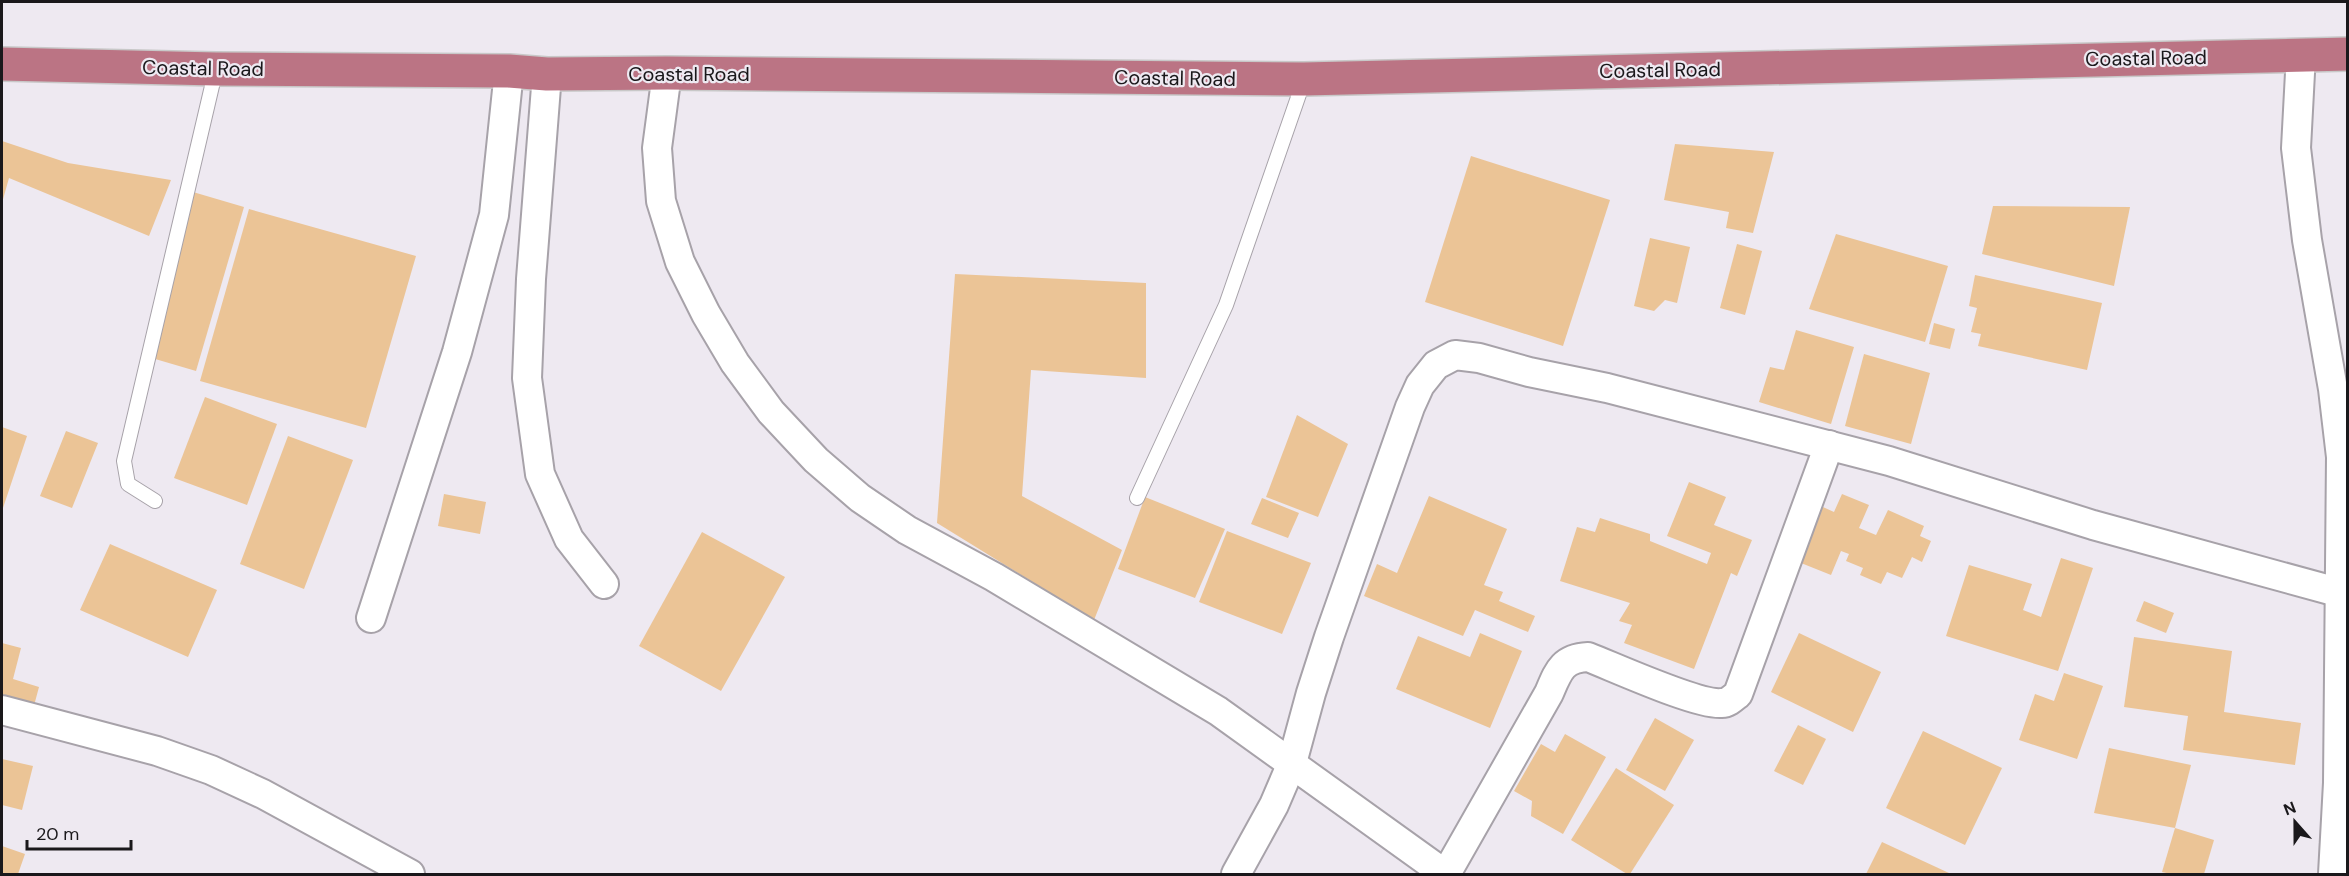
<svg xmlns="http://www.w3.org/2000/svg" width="2349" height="876" font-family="'DM Sans',sans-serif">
	<rect width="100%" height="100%" fill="#eee9f1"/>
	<g fill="#ebc496">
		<polygon points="2,141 68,163 171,180 149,236 9,178 2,203"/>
		<polygon points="1675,144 1774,152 1753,233 1726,228 1729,212 1664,200"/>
		<polygon points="1471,156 1610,200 1563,346 1425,302"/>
		<polygon points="193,192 244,207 196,371 145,356"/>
		<polygon points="1993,206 2130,207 2114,286 1982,254"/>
		<polygon points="249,209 416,256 366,428 200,381"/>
		<polygon points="1836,234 1948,266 1925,342 1809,309"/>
		<polygon points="1650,238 1690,247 1677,303 1665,300 1654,311 1634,306"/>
		<polygon points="1737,244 1762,251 1745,315 1720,308"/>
		<polygon points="955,274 1146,283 1146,378 1031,370 1022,496 1122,550 1094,620 937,523"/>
		<polygon points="1975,275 2102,303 2087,370 1978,346 1981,334 1971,332 1977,308 1969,306"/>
		<polygon points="1934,323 1955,329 1950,349 1929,344"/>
		<polygon points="1796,330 1854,347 1831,424 1759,402 1770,367 1784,370"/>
		<polygon points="1864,354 1930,373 1911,444 1845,426"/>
		<polygon points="205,397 277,424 247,505 174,478"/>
		<polygon points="1297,415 1348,444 1318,517 1266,497"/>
		<polygon points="2,427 27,436 2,511"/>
		<polygon points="66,431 98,443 72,508 40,496"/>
		<polygon points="288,436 353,460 304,589 240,564"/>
		<polygon points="1689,482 1726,497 1714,525 1752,540 1737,576 1731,573 1694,669 1624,643 1632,625 1619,621 1630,603 1560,581 1577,527 1595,532 1600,518 1650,534 1650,541 1707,564 1711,553 1667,536"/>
		<polygon points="444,494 486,502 480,534 438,526"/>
		<polygon points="1842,494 1869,505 1859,528 1876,535 1888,510 1924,526 1920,536 1931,541 1922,562 1912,557 1902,578 1887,572 1881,584 1860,575 1863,568 1846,561 1849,554 1841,551 1831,575 1791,559 1814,503 1834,512"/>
		<polygon points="1429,496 1507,529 1484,585 1503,592 1499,601 1535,616 1528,632 1475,610 1463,636 1364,596 1377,564 1397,573"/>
		<polygon points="1145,497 1225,529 1195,598 1118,569"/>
		<polygon points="1262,498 1299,513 1288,538 1251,524"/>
		<polygon points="1227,531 1311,563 1282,634 1199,602"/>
		<polygon points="702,532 785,577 721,691 639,646"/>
		<polygon points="110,544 217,590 188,657 80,610"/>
		<polygon points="2061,558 2093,568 2058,671 1946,636 1969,565 2032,584 2023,610 2041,617"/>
		<polygon points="2144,601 2174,613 2166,633 2136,621"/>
		<polygon points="1480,633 1522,651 1490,728 1396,689 1418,636 1470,657"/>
		<polygon points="1799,633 1881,672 1853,732 1771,692"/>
		<polygon points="2134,637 2232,651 2224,712 2301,723 2295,765 2183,750 2188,716 2124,707"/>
		<polygon points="2,643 21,648 13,679 39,687 32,713 2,704"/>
		<polygon points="2064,673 2103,686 2077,759 2019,740 2035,694 2054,701"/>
		<polygon points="1655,718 1694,740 1665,791 1626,770"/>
		<polygon points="1798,725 1826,739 1803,785 1774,771"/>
		<polygon points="1923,731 2002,768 1965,845 1886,808"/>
		<polygon points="1565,734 1606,757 1563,834 1531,816 1532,801 1514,791 1541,744 1555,752"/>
		<polygon points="2109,748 2191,765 2175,828 2094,813"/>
		<polygon points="2,759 33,766 22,810 2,805"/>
		<polygon points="1616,768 1674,805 1630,874 1627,874 1571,840"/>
		<polygon points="2175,828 2214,840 2204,874 2171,874 2162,872"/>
		<polygon points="1882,842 1949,873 1948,874 1866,874"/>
		<polygon points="2,846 25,854 18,874 2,874"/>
	</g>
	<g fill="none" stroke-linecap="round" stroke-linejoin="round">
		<g stroke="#a7a2a9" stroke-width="16">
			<g id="lane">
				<polyline points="1137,498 1226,305 1304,80"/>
				<polyline points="155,501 128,484 124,461 216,69"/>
			</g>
		</g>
		<g stroke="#a7a2a9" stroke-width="32">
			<g id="street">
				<polyline points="2301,54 2296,148 2307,240 2333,389 2341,457 2338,783 2333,874"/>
				<polyline points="667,73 657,148 661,201 680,262 706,314 735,363 771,412 816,460 860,498 907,530 994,577 1218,711 1445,874"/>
				<polyline points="547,74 531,279 527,378 540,474 569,539 604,584"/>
				<polyline points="371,618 457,352 494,215 509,71"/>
				<polyline points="2,710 157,751 211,770 263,794 410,874"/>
				<polyline points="1236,874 1274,805 1292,763 1311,693 1329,637 1410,407 1420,385 1436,365 1455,355 1479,358 1529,372 1607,388 1889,461 2093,525 2341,593"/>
				<path d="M1446,874L1549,693C1558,672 1562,658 1588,657C1614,667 1699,706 1722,703C1728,703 1733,698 1738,694L1829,445"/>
			</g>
		</g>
		<g stroke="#c8c8c8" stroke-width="36">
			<polyline id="highway" points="2,64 216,69 509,71 547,74 667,73 1304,79 2348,54"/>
		</g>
		<use href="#lane" stroke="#fff" stroke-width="14"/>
		<use href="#street" stroke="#fff" stroke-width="28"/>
		<use href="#highway" stroke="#bb7484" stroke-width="33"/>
	</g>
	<g text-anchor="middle" stroke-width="4.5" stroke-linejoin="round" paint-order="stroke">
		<g font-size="20" fill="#1a181b" stroke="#eee9f1">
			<text transform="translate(2146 58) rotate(-1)" y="7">Coastal Road</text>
			<text transform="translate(203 68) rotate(1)" y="7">Coastal Road</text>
			<text transform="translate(1660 70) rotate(-1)" y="7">Coastal Road</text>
			<text x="689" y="81">Coastal Road</text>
			<text transform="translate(1175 78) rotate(1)" y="7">Coastal Road</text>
		</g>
	</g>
	<rect width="2349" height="876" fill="none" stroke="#1a181b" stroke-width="6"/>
	<g transform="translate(2295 822) rotate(339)" stroke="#eee9f1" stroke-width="4.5" paint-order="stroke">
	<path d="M0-4.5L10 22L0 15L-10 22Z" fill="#1a181b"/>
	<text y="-9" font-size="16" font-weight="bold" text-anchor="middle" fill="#1a181b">N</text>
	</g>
	<path d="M27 840v9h104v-9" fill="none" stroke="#1a181b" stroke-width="3"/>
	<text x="36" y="840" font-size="18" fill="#1a181b" stroke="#eee9f1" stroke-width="4.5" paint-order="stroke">20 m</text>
</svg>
